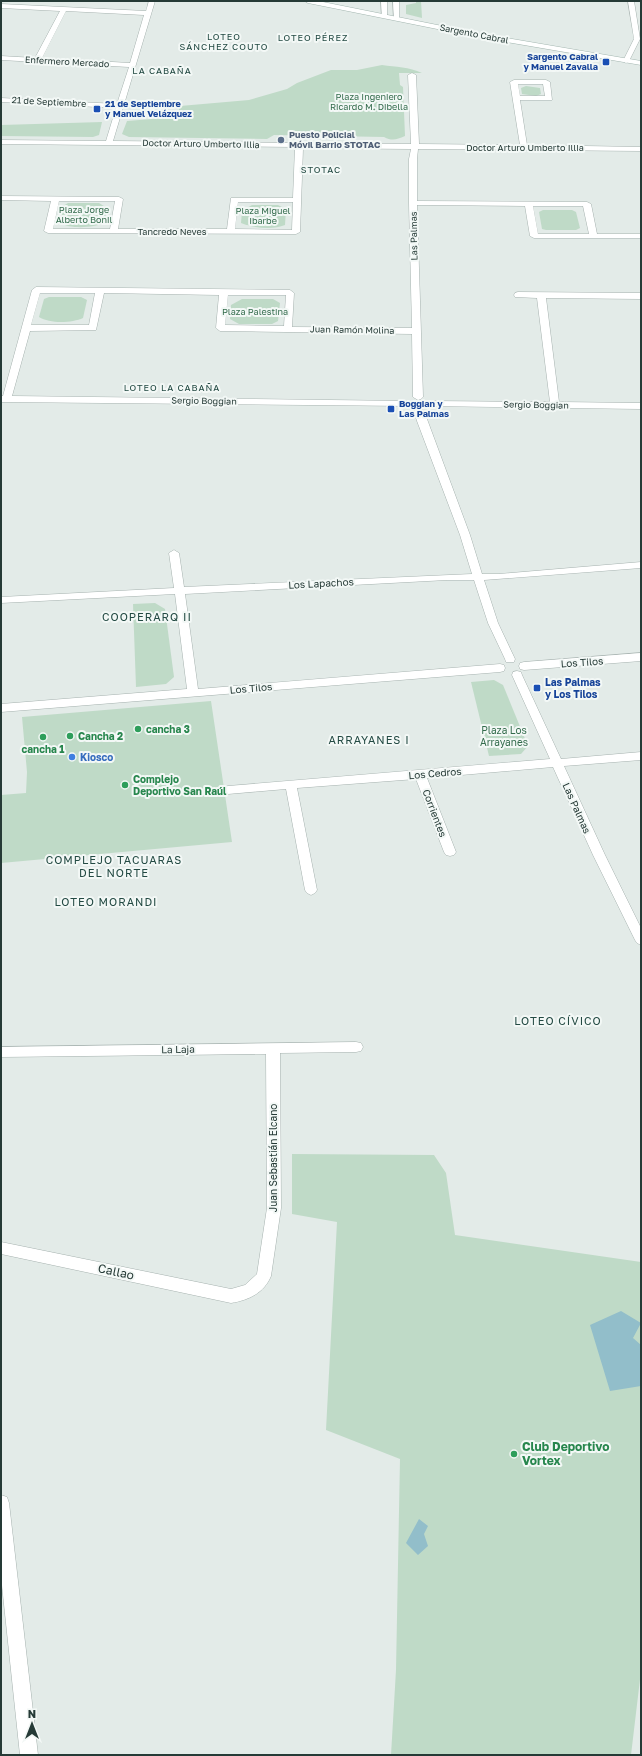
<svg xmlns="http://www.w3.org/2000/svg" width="642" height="1756" font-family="'Golos Text',sans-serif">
	<rect width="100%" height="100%" fill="#e3ebe8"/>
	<g fill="#bfdac7">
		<polygon points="416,1 421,1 422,18 406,14 406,5 416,3"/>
		<path d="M382,65C396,67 409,67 422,73H399L400,85L403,87L405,136C396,140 392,141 384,137L274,135L267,139L129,137L122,134L127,121L177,117L180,106L249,100L287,89L297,83L331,70H357Z"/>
		<polygon points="526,86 540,88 541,94 536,96 522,94 521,88"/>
		<polygon points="102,122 99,135 93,137 1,136 1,125"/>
		<path d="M68,203H99L107,208L104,223C93,228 70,229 60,223L63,206Z"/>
		<path d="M252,205H278L286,209L285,225C273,230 253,228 241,223L242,211Z"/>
		<polygon points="543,210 572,210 576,212 580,228 576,230 546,230 542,229 539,212"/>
		<path d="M49,297H81L87,300L83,318C72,323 50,324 39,317L44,299Z"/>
		<polygon points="242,299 273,299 280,303 278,321 272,324 239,324 230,319 231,305"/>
		<polygon points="155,603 165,609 174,677 166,684 136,687 133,604"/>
		<polygon points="494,680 503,685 528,746 521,754 489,756 471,682"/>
		<polygon points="211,701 232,842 1,863 1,795 26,793 27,772 22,717"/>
		<polygon points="292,1154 434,1155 446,1173 455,1235 641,1262 641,1671 631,1755 391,1755 396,1670 400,1459 326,1430 337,1222 292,1214"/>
	</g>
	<g fill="#92beca">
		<polygon points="621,1311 641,1323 633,1338 641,1345 641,1386 610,1391 590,1325"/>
		<polygon points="419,1519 428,1526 424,1534 428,1546 418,1555 406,1543"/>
	</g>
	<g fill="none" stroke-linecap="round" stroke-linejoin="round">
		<g stroke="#a6b2af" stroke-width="1">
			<g id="street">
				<path d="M149,1H155L113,141L411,144L408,75L412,73L416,75L419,144L520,145L510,82L514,80H546L550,82L552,100H520L527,145L641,147V151L418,149L417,159V201L587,202L591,204L597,234H641V238H534L530,236L525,206L417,205L423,397L421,399L418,400L413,397L412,334L220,331L216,328L219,295L104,293L96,330L30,331L12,396L407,401L410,402L412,404L410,406L1,402V396H3L32,290L36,287L290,290L294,293L292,327L412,328L409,203V159L411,149L303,148L300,232L296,234L48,233L44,231L51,201L1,200V196L119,197L123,199L118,229H227L231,198H293L295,147L1,144V140L106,141L116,108L1,102V98L117,104L129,67L1,60V56L35,58L60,11L1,8V4L146,11ZM66,11L144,15L130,63L42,58ZM518,84H543L545,96H520ZM59,201H115L110,229H53ZM238,202H293L292,230L235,229ZM533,206H583L589,234H538ZM40,293H95L89,325H31ZM228,295H286L284,326L225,325Z"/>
				<polygon points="381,1 387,1 387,18 382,17"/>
				<polygon points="393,1 399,1 399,20 394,19"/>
				<polygon points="628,1 634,1 640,39 629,61 626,63 623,61 634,39"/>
				<polygon points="518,292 641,293 641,299 546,298 559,402 641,403 641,409 428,406 426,404 428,402 431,401 550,402 537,298 515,297 514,295 515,293"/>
				<polygon points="419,408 424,411 470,535 482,574 499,574 641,562 641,568 484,580 498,623 515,659 514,662 506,662 505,659 488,623 474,580 447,580 185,594 198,689 500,664 504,665 505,668 504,671 500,672 1,712 1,704 187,689 175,594 1,603 1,597 174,588 169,553 174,550 179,553 184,587 472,574 460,535 417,421 414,411"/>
				<polygon points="641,653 641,661 524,670 520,669 519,666 520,663 524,662"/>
				<polygon points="517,671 521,672 522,675 561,759 641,752 641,760 564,766 605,855 641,928 641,945 637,943 635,940 593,855 553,767 427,778 456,852 454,855 450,856 446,855 444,852 416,779 297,788 317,890 315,893 311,895 307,893 305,890 286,789 228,794 224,793 222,790 224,787 228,786 550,759 512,675 513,672"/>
				<path d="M356,1042L361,1043L363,1047L361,1051L356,1052L280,1053L281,1208L271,1276C264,1293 249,1300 231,1303L1,1254V1242L231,1289L245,1285L257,1274L267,1208L266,1054L1,1057V1047Z"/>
				<polygon points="1,1495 7,1497 9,1503 38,1755 20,1755 1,1576"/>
			</g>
		</g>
		<g stroke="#a3b6b0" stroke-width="1">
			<polygon id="secondary" points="305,1 318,1 477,33 641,61 641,65 477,37 308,3"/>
		</g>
		<use href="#street" fill="#fff" fill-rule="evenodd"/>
		<use href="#secondary" fill="#fff" fill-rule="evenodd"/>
	</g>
	<g fill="#1a4fb4" stroke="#f3f8f6" stroke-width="1.5">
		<rect x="602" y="58" width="8" height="8" rx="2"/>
		<rect x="93" y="105" width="8" height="8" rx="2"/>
		<rect x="387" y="405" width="8" height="8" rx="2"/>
		<rect x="533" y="684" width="8" height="8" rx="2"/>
	</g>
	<circle fill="#5c6f8a" stroke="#f3f8f6" stroke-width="1.5" cx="281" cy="140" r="4"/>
	<g fill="#2e9e5b" stroke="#f3f8f6" stroke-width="1.5">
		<circle cx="138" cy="729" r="4"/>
		<circle cx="70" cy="736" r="4"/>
		<circle cx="43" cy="737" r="4"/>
		<circle cx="125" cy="785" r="4"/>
		<circle cx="514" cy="1454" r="4"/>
	</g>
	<circle fill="#3f7fe0" stroke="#f3f8f6" stroke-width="1.5" cx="72" cy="757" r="4"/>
	<g text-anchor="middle" stroke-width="4" stroke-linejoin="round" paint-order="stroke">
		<g font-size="9" fill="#253a36" stroke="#f3f8f6">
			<text transform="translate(474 34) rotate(11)" y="3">Sargento Cabral</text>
			<text transform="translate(67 62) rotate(3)" y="3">Enfermero Mercado</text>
			<text transform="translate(49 102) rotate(3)" y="3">21 de Septiembre</text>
			<text transform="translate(201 144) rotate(1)" y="3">Doctor Arturo Umberto Illia</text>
			<text x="525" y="151">Doctor Arturo Umberto Illia</text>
			<text x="172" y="235">Tancredo Neves</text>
			<text transform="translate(414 236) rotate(-91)" y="3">Las Palmas</text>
			<text transform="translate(352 330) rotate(1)" y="3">Juan Ramón Molina</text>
			<text transform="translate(204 401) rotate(1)" y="3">Sergio Boggian</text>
			<text transform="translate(536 405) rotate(1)" y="3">Sergio Boggian</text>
		</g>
		<g font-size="9" letter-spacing="1" fill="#234a43" stroke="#f3f8f6">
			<text x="224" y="40">LOTEO<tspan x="224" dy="10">SÁNCHEZ COUTO</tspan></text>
			<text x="313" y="41">LOTEO PÉREZ</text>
			<text x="162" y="74">LA CABAÑA</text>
			<text x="321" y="173">STOTAC</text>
			<text x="172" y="391">LOTEO LA CABAÑA</text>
		</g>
		<g font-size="9" font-weight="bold" fill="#164399" stroke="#f3f8f6" text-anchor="start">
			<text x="598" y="60" text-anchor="end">Sargento Cabral<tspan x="598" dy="10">y Manuel Zavalla</tspan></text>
			<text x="105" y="107">21 de Septiembre<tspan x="105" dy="10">y Manuel Velázquez</tspan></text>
			<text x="399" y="407">Boggian y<tspan x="399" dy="10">Las Palmas</tspan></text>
		</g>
		<g font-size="9" fill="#346c4d" stroke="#f3f8f6">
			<text x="369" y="100">Plaza Ingeniero<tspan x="369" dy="10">Ricardo M. Dibella</tspan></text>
			<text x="84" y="213">Plaza Jorge<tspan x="84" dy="10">Alberto Bonil</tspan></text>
			<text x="263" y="214">Plaza Miguel<tspan x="263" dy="10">Ibarbe</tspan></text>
			<text x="255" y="315">Plaza Palestina</text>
		</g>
		<g font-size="9" font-weight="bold" fill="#4e5e75" stroke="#f3f8f6" text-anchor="start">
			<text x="289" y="138">Puesto Policial<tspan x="289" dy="10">Móvil Barrio STOTAC</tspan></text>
		</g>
		<g font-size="10" fill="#253a36" stroke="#f3f8f6">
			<text transform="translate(321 583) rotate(-3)" y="4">Los Lapachos</text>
			<text transform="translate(582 662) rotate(-4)" y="4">Los Tilos</text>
			<text transform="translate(251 688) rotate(-5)" y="4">Los Tilos</text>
			<text transform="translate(435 773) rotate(-5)" y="4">Los Cedros</text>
			<text transform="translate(577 808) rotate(66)" y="4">Las Palmas</text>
			<text transform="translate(435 813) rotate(69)" y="4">Corrientes</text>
			<text transform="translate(178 1049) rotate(-1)" y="4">La Laja</text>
			<text transform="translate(273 1158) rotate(-90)" y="4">Juan Sebastián Elcano</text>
		</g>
		<g font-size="10" font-weight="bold" fill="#164399" stroke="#f3f8f6" text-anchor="start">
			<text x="545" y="686">Las Palmas<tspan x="545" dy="12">y Los Tilos</tspan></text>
		</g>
		<g font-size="10" font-weight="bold" fill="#27864d" stroke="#f3f8f6" text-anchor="start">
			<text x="146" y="733">cancha 3</text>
			<text x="78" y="740">Cancha 2</text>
			<text x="43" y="753" text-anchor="middle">cancha 1</text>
			<text x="133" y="783">Complejo<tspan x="133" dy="12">Deportivo San Raúl</tspan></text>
		</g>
		<g font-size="10" fill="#346c4d" stroke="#f3f8f6">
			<text x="504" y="734">Plaza Los<tspan x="504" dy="12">Arrayanes</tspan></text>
		</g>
		<g font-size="10" font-weight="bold" fill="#366cbe" stroke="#f3f8f6" text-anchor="start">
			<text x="80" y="761">Kiosco</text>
		</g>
		<g font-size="11" letter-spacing="1" fill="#234a43" stroke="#f3f8f6">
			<text x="147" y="621">COOPERARQ II</text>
			<text x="369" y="744">ARRAYANES I</text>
			<text x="114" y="864">COMPLEJO TACUARAS<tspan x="114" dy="13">DEL NORTE</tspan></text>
			<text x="106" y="906">LOTEO MORANDI</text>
			<text x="558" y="1025">LOTEO CÍVICO</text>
		</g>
		<g font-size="12" fill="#253a36" stroke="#f3f8f6">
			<text transform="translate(116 1272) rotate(12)" y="4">Callao</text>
		</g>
		<g font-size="12" font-weight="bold" fill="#27864d" stroke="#f3f8f6" text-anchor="start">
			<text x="522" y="1451">Club Deportivo<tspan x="522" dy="14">Vortex</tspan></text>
		</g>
	</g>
	<rect width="642" height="1756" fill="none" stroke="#253a36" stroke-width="4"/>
	<g transform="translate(32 1724)" stroke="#f3f8f6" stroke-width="3" paint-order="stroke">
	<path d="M0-3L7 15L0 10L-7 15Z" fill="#253a36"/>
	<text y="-6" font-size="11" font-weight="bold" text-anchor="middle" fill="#253a36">N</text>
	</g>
</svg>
